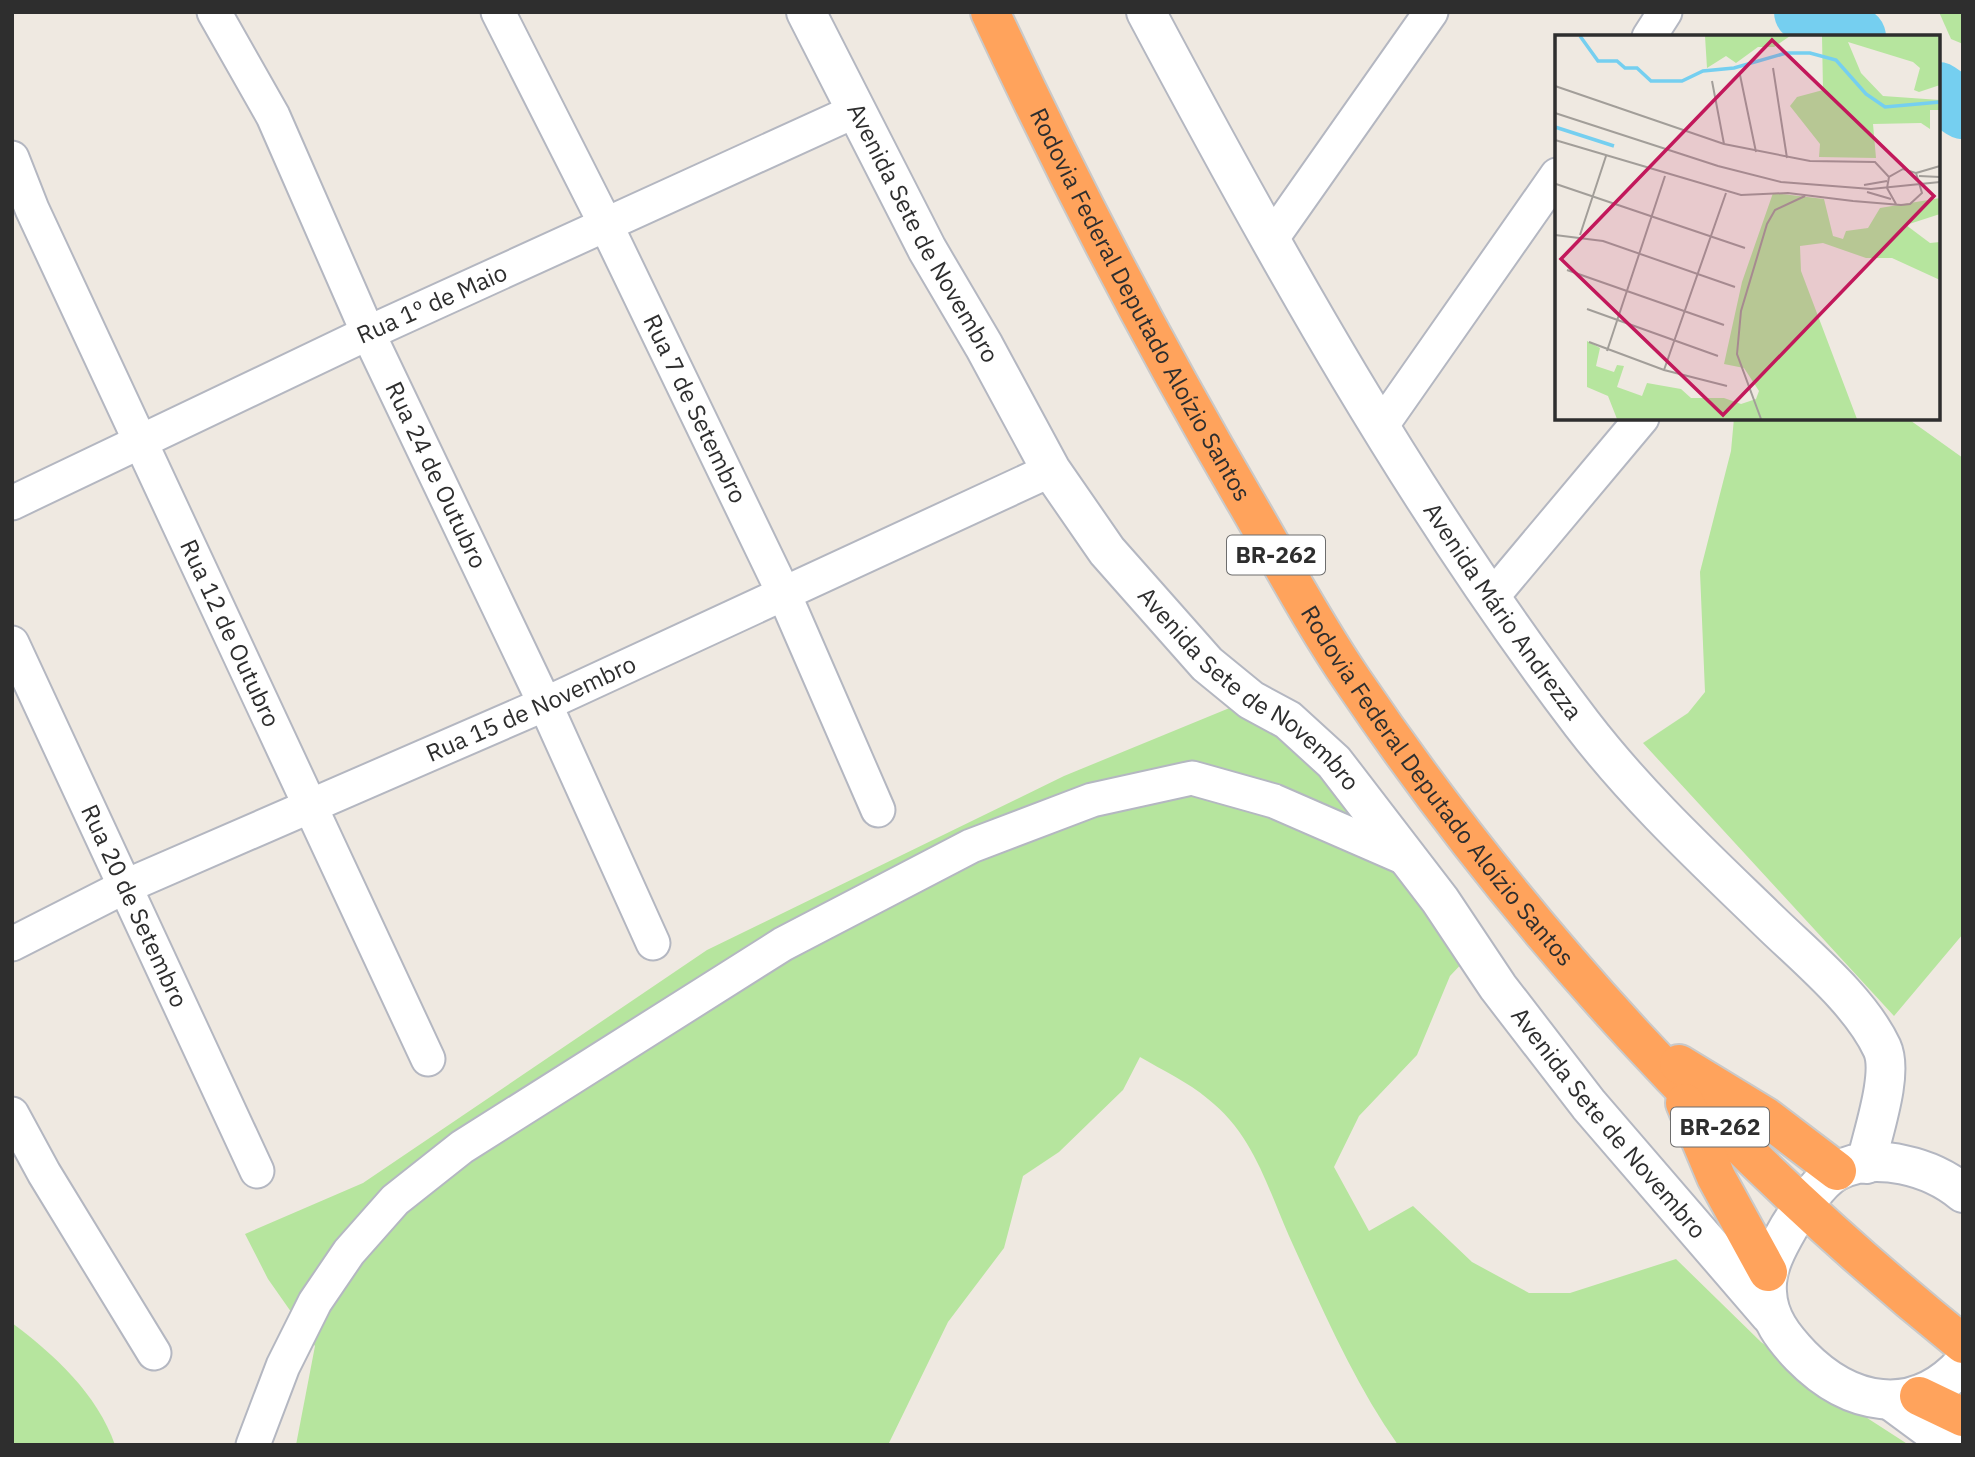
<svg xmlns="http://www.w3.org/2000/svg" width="1975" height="1457" font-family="'IBM Plex Sans',sans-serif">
	<rect width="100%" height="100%" fill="#efe9e1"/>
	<g fill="#b6e59e">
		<polygon points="1939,12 1963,12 1963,44 1951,39"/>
		<polygon points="1734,418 1907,418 1963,458 1963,934 1894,1016 1643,743 1688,713 1705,692 1700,572 1731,451"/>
		<path d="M1266,693L1467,958L1450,976L1417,1055L1359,1116L1334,1167L1369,1231L1413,1206L1472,1262L1529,1293H1570L1676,1259L1761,1342L1830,1394L1909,1445H1398C1353,1381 1321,1306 1289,1236C1267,1186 1253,1134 1208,1099C1188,1082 1162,1070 1140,1057L1123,1090L1059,1152L1023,1176L1004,1248L948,1322L888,1445H296L315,1346L268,1279L245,1234L363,1183L707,950L1064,776Z"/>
		<path d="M12,1323C55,1355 97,1394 115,1445H12Z"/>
	</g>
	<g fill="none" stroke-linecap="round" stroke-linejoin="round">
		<g stroke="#75cff0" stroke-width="60">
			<polyline points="1804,12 1856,37"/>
			<polyline points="1938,92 1963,109"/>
		</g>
		<g stroke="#b4b7c1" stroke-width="37">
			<g id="street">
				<path id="s1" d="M214,12L273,116L368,333L545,704L653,943"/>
				<path id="s2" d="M498,12L606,225L784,594L878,810"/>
				<polyline points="1649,37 1665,12"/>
				<path id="s3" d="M12,158L32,209L428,1059"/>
				<polyline points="1270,241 1431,12"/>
				<polyline points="1380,428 1557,175"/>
				<polyline points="12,503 368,333 855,111"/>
				<polyline points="1492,597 1642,418"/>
				<path id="s4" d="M12,643L257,1171"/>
				<path id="s5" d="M12,944L124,887L545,704L1051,470"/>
				<polyline points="12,1114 44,1173 154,1353"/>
				<polyline points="1886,1400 1947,1445"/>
				<polyline points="253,1445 283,1366 315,1302 349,1252 395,1200 462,1147 783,944 971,846 1092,800 1192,778 1274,801 1407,859"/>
			</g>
		</g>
		<g stroke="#b4b7c1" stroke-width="42">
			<g id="secondary">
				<path id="s6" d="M806,12L927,249L984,346L1051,470L1107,551L1207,664L1251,700L1288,720L1334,762L1440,900L1498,987L1589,1105L1770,1315"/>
				<path id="s7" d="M1146,12C1277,258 1413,502 1582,724C1638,797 1704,858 1770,922C1807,958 1860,1001 1882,1048C1894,1074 1872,1135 1866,1164"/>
				<path d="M1963,1193C1932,1167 1876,1151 1837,1171C1820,1180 1799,1211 1789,1227C1778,1246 1765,1269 1767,1292C1768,1318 1783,1337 1801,1356C1849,1405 1913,1419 1963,1364"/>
			</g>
		</g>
		<g stroke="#c9c9c9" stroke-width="42">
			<g id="highway">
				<path id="s8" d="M990,12C1068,180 1153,343 1246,502C1281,562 1314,624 1353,681C1522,931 1729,1155 1963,1344"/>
				<polyline points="1679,1064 1766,1117 1837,1171"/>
				<polyline points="1685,1103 1716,1177 1768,1272"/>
				<polyline points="1919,1396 1963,1417"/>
			</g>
		</g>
		<use href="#street" stroke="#fff" stroke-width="33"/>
		<use href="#secondary" stroke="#fff" stroke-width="38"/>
		<use href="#highway" stroke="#ffa35c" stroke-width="38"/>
	</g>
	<g text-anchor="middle" stroke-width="5" stroke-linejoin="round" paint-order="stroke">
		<g fill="#fff" stroke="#6d6d6d" stroke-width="2">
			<rect x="1227" y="535.5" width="98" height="39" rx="5"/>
			<rect x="1671" y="1107.5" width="98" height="39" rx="5"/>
		</g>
		<g font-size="23" font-weight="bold" fill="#2e2e2e">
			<text x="1276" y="563">BR-262</text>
			<text x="1720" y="1135">BR-262</text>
		</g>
		<g font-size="24" fill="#2e2e2e" stroke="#fff">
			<text dy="8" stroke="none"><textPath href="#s6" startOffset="250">Avenida Sete de Novembro</textPath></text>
			<text transform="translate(432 304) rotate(-24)" y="8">Rua 1º de Maio</text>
			<text dy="8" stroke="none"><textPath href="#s8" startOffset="329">Rodovia Federal Deputado Aloízio Santos</textPath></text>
			<text dy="8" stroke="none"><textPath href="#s2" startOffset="443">Rua 7 de Setembro</textPath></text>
			<text dy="8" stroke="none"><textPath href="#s1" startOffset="514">Rua 24 de Outubro</textPath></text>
			<text dy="8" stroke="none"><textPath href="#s7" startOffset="698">Avenida Mário Andrezza</textPath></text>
			<text dy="8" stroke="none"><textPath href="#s3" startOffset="523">Rua 12 de Outubro</textPath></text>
			<text dy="8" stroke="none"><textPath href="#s6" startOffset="817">Avenida Sete de Novembro</textPath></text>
			<text dy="8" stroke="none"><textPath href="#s5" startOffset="570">Rua 15 de Novembro</textPath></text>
			<text dy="8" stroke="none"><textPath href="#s8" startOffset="896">Rodovia Federal Deputado Aloízio Santos</textPath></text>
			<text dy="8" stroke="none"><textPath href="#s4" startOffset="290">Rua 20 de Setembro</textPath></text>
			<text dy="8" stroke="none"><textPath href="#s6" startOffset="1384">Avenida Sete de Novembro</textPath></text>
		</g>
	</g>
	<g transform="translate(1555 35)">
		<rect width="385" height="385" fill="#efe9e1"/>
		<path d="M150,1H235L219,12H203L181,28L171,21L152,33ZM267,1H385V50L364,57L359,55L365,33L358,27L293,7L306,38L328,61L385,65V75H375V94L366,88L318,89L321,123L264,122L265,109L235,71L242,62L268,55ZM218,158L269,164L278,201L288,204L291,196L313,193L325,173L385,163V179L351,190L375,208L385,207V245L337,223H311L268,208L245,211L246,236L302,384H62L53,361L32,352V306L45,313L41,331L59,337L62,330L69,331L62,352L87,361L92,348L126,354L136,363H169L186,369L201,364L204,356L189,333L169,329L187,247Z" fill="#b6e59e"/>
		<path fill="none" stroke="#75cff0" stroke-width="3.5" d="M25,1L43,26H62L70,33H82L96,46H127L148,36L179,33L231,18H255L281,25L311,59L330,72L385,67M0,92L59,111"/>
		<path fill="none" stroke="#a29e99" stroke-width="2" d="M218,33L232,123M185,40L201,117M157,46L169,109M0,51L169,109L255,126L320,127L334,142M0,78L163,131L226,147L316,154L385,147M0,105L186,160L233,158L298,166L346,170L355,169L367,158L361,138L348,134L334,142L332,153L341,169M361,138L385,131M364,141L385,142M1,149L190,213M309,150L332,146M312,157L336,164M0,200L48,206L180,252M25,200L51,121M12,235L169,290M32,274L163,321M34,307L109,335L172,351M52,316L110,141M109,335L171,158M206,384L182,319L186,276L212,189L220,175L250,161"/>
		<path fill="#c2185b" fill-opacity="0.15" stroke="#c2185b" stroke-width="3.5" d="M217,5L379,161L168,380L6,224Z"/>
		<rect width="385" height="385" fill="none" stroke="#2e2e2e" stroke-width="3.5"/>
	</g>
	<rect width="1975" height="1457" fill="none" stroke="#2e2e2e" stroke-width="28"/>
</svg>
